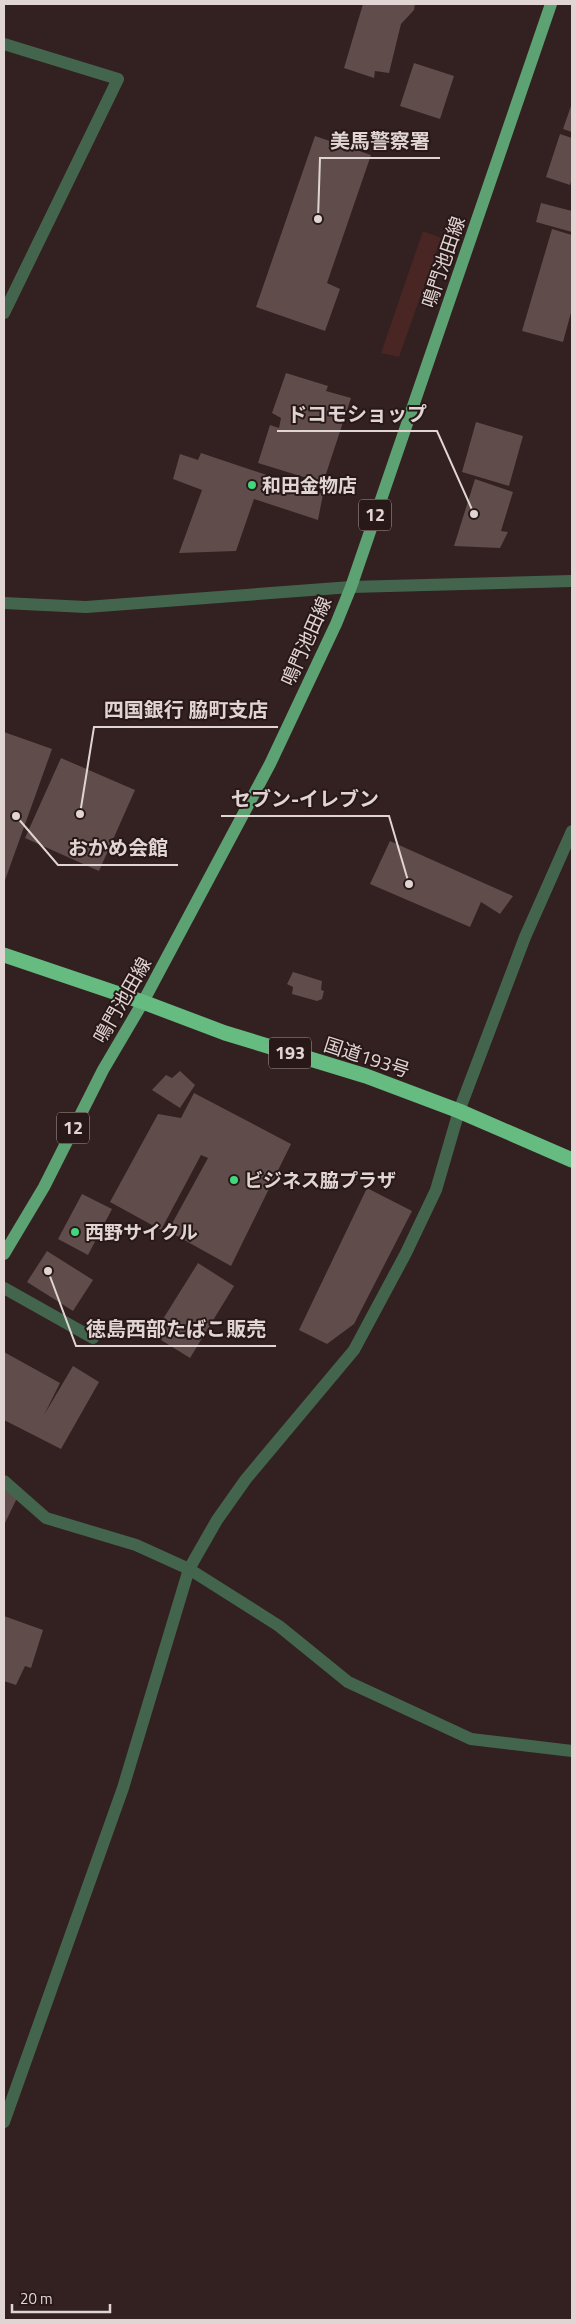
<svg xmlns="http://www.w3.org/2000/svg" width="576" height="2324" font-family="'Titillium Web','Noto Sans JP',sans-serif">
	<rect width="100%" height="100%" fill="#322120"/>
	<polygon fill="#492623" points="423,231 441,238 399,357 381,353"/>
	<g fill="#5f4c4b">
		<polygon points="363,4 415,4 414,10 401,24 389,73 375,71 374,78 344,68"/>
		<polygon points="414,63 454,76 440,119 400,106"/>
		<polygon points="572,103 572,132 563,129"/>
		<polygon points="560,134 572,138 572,178 570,185 546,177"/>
		<polygon points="315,136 371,155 327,283 340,289 325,331 256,307"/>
		<polygon points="541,203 572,211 572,232 536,222"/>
		<polygon points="552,229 572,235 572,309 563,342 522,331"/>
		<polygon points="286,373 328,386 326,391 351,398 323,483 258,463 270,425 279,428 281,418 272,413"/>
		<polygon points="476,422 523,436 509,486 462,472"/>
		<polygon points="201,453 323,494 318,520 254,499 236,551 179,553 202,490 173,479 180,454 198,460"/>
		<polygon points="475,479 513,492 501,531 508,532 500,548 454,546"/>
		<polygon points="4,732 52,749 4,883"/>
		<polygon points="61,758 135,790 99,871 25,838"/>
		<polygon points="390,841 513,896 500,914 481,902 470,927 370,884"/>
		<polygon points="293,972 322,981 321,990 324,991 322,999 317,1001 292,994 293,987 287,984"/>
		<polygon points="180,1071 195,1085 180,1108 152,1090 166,1075 172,1078"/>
		<polygon points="194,1093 291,1144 231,1266 168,1231 208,1158 201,1155 161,1230 110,1202 158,1114 181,1118"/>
		<polygon points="367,1188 412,1211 354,1324 327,1344 299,1330"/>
		<polygon points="82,1194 112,1209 88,1255 58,1239"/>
		<polygon points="47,1251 93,1280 73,1311 27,1282"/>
		<polygon points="198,1263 234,1286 190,1358 153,1335"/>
		<polygon points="4,1352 60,1383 44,1415 73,1366 99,1382 61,1449 4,1420"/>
		<polygon points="4,1489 18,1496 4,1525"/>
		<polygon points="4,1616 43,1630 31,1668 25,1666 16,1685 4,1681"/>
	</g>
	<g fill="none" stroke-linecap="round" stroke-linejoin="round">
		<g stroke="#44654d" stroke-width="12">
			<polyline points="4,44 118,79 4,313"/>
			<polyline points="4,603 86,607 351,587 572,581"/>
			<polyline points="4,1288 93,1338"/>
			<polyline points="4,1481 46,1518 136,1545 189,1569 279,1626 348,1682 471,1739 572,1751"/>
			<polyline points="4,2122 123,1788 189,1569 217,1520 246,1479 354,1350 406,1253 436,1190 459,1111 525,937 572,831"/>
		</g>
		<polyline stroke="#5da272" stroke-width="12" points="4,1254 44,1187 103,1070 143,1002 270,764 336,624 351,587 551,4"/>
		<polyline stroke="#66bb80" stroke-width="15" points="4,955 143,1002 225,1033 366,1076 459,1111 572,1160"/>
	</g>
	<g fill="#41d77c" stroke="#281817" stroke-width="2">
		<circle cx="252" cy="485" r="5"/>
		<circle cx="234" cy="1180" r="5"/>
		<circle cx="75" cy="1232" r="5"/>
	</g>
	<g text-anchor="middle" stroke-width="4" stroke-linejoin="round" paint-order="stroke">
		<g fill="#281817" stroke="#aa9c9b" stroke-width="1">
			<rect x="359" y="499.5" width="32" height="31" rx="4"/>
			<rect x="269" y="1037.5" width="42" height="31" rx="4"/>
			<rect x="57" y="1112.5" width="32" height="31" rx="4"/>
		</g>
		<g font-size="18" font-weight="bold" fill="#e1d5d4">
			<text x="375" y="521">12</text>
			<text x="290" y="1059">193</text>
			<text x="73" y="1134">12</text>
		</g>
		<g font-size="19" fill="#e1d5d4" stroke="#281817">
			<text transform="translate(443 262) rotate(-71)" y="7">鳴門池田線</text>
			<text transform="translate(306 641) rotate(-66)" y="7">鳴門池田線</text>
			<text transform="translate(122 1000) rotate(-60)" y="7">鳴門池田線</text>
			<text transform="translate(367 1057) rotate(18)" y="7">国道193号</text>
		</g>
		<g font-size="19" font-weight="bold" fill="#e1d5d4" stroke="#281817" text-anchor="start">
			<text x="262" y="492">和田金物店</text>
			<text x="244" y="1187">ビジネス脇プラザ</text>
			<text x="85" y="1239">西野サイクル</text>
		</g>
	</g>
	<path fill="none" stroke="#e1d5d4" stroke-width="2" d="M318 219L320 158H440M474 514L437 431H277M80 814L94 727H278M409 884L389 816H221M16 816L58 865H178M48 1271L76 1346H276"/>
	<g fill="#e1d5d4" stroke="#281817" stroke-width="2">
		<circle cx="318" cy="219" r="5"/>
		<circle cx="474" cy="514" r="5"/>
		<circle cx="80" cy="814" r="5"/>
		<circle cx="409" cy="884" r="5"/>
		<circle cx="16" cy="816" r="5"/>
		<circle cx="48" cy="1271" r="5"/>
	</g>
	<g font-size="20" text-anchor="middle" font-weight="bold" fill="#e1d5d4" stroke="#281817" stroke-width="4" stroke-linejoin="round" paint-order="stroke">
		<text x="380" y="148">美馬警察署</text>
		<text x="357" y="421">ドコモショップ</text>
		<text x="186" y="717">四国銀行 脇町支店</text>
		<text x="305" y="806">セブン-イレブン</text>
		<text x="118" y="855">おかめ会館</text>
		<text x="176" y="1336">徳島西部たばこ販売</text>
	</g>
	<rect width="576" height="2324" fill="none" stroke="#e1d5d4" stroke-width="10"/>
	<path d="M12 2304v8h98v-8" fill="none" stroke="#e1d5d4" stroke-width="2.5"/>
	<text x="20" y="2304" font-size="15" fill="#e1d5d4" stroke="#281817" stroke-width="4" paint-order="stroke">20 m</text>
</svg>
